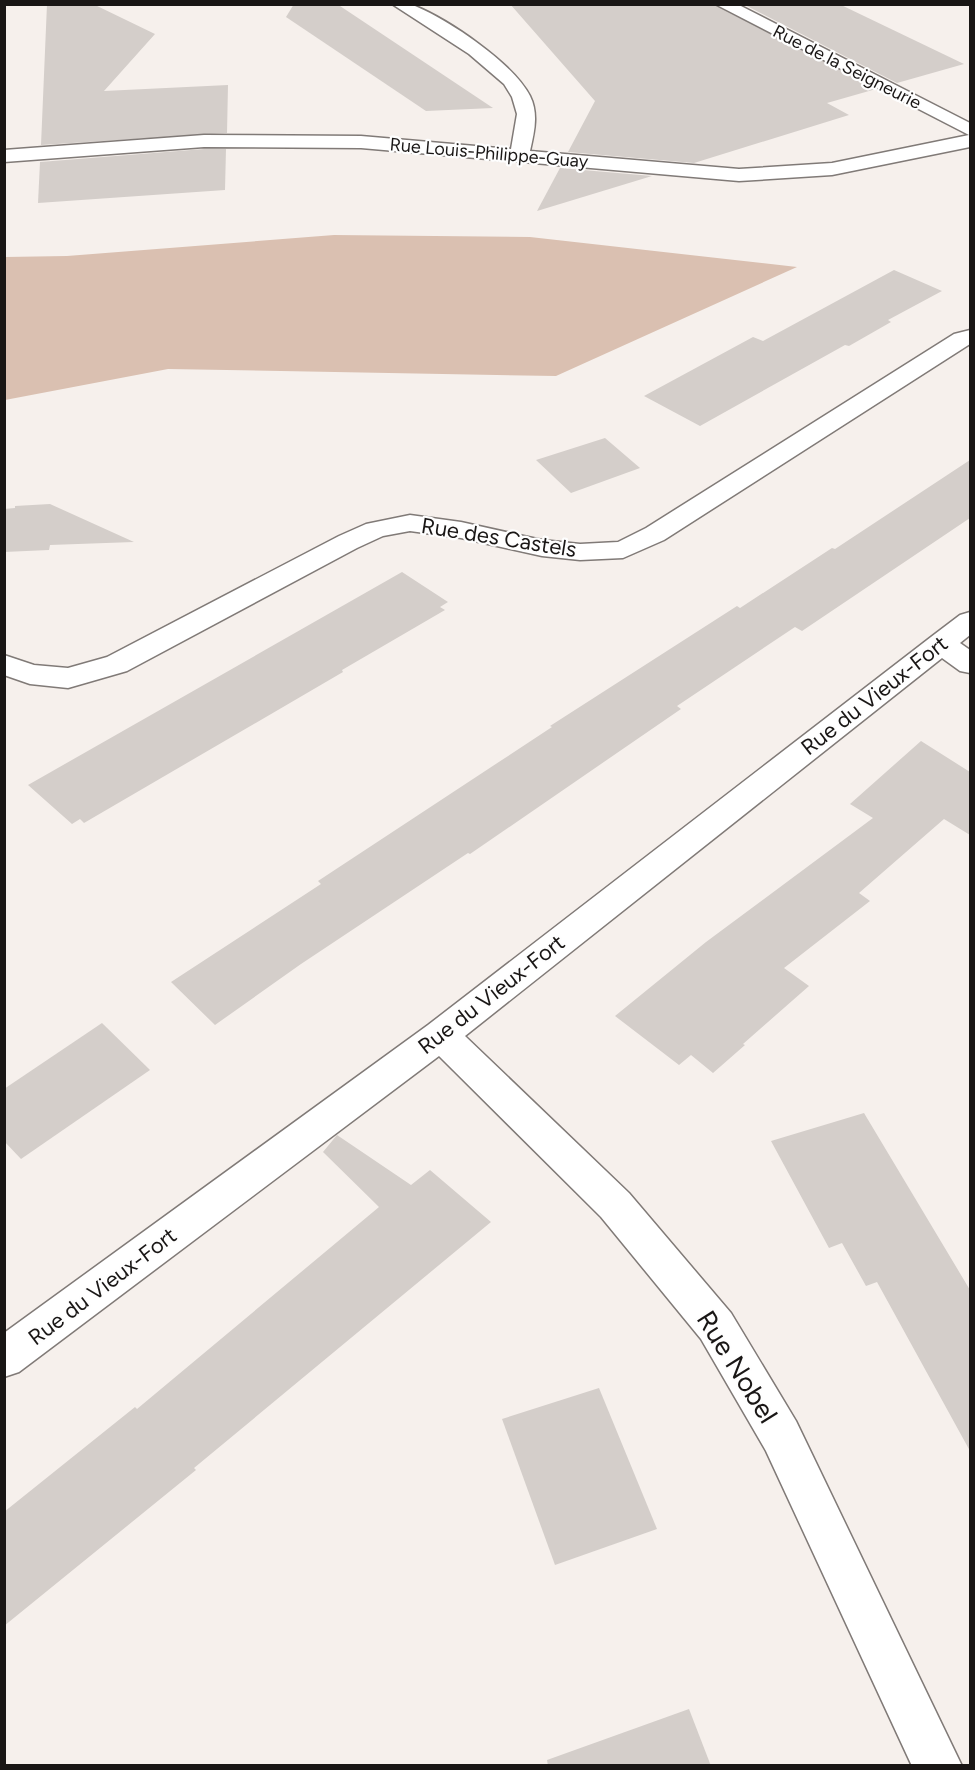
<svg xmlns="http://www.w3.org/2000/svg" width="975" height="1770" font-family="Figtree,sans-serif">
	<rect width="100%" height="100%" fill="#f6f0ec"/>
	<polygon fill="#dac0b1" points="334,235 530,237 797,267 556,376 168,369 5,400 5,257 67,256"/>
	<g fill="#d4ceca">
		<polygon points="47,4 93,4 155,34 104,91 228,85 227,133 41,145"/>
		<polygon points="294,4 337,4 493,108 426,111 286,17"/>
		<polygon points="510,4 713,4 876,89 827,103 849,115 694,163 568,152 595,101"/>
		<polygon points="743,4 839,4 964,64 897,83"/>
		<polygon points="204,149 226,149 225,190 38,203 40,162"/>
		<polygon points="560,168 652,176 537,211"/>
		<polygon points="894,270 942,291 888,320 891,322 849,346 845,345 700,426 644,396 753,337 763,341"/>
		<polygon points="605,438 640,468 571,493 536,460"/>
		<polygon points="970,460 970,518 802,631 795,627 677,706 681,709 470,854 468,853 301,964 215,1025 171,982 321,884 318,881 552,727 550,726 737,606 740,608 832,548 835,549"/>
		<polygon points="50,504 134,542 50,545 49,550 4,552 4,509 15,508 15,506"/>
		<polygon points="402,572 448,602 440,607 445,610 342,670 343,672 84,823 80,819 72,824 28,785"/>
		<polygon points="921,741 970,772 970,835 944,819 859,893 870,901 784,968 809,986 743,1044 745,1045 713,1073 691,1055 679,1065 615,1016 706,942 873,818 850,804"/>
		<polygon points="102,1023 150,1070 21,1159 4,1141 4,1089"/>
		<polygon points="864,1113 970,1290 970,1451 877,1282 866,1286 842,1243 829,1248 771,1141"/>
		<polygon points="337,1135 411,1185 430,1170 491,1222 194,1468 196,1470 4,1626 4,1512 135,1407 137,1409 379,1207 323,1152"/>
		<polygon points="599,1388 657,1529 555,1565 502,1419"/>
		<polygon points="689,1709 711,1766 548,1766 547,1760"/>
	</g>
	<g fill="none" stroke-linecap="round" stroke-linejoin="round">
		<g stroke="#807a77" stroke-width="3">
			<g id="minor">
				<path d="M392,4C399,4 408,3 415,6C449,20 513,63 530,96C539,114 534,133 530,151L739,169L832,163L969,135L715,4H737L970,123V147L832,175L739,181L361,148L204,147L4,162V150L204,135L361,136L511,149L517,114L512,97L504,84L469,54Z"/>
				<polygon points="970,330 970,344 664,540 623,558 580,560 542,556 461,538 410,531 383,536 357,548 127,671 68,688 30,684 4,675 4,655 34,665 68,668 107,657 339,536 366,524 410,515 461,522 542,540 580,544 618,542 646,528 954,334"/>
				<polygon points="970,612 970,635 960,643 970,650 970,673 960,671 942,658 465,1036 629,1193 731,1313 796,1421 962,1766 912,1766 766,1451 701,1339 601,1217 439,1056 19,1372 4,1377 4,1333 428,1025 931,637 960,615"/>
			</g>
		</g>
		<use href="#minor" fill="#fff" fill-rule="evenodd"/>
	</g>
	<g text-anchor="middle" stroke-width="4.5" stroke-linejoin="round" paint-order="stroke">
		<g font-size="18" fill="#191615" stroke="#fefefe">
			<text transform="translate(847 67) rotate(27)" y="6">Rue de la Seigneurie</text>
			<text transform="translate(489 153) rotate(5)" y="6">Rue Louis-Philippe-Guay</text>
		</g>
		<g font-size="22" fill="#191615" stroke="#fefefe">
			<text transform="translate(499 537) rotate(9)" y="8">Rue des Castels</text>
			<text transform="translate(874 695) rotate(-38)" y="8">Rue du Vieux-Fort</text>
			<text transform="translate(491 994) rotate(-38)" y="8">Rue du Vieux-Fort</text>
			<text transform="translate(102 1286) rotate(-37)" y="8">Rue du Vieux-Fort</text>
		</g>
		<g font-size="27" fill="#191615" stroke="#fefefe">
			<text transform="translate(737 1367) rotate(58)" y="9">Rue Nobel</text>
		</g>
	</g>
	<rect width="975" height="1770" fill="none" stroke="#191615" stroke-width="12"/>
</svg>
